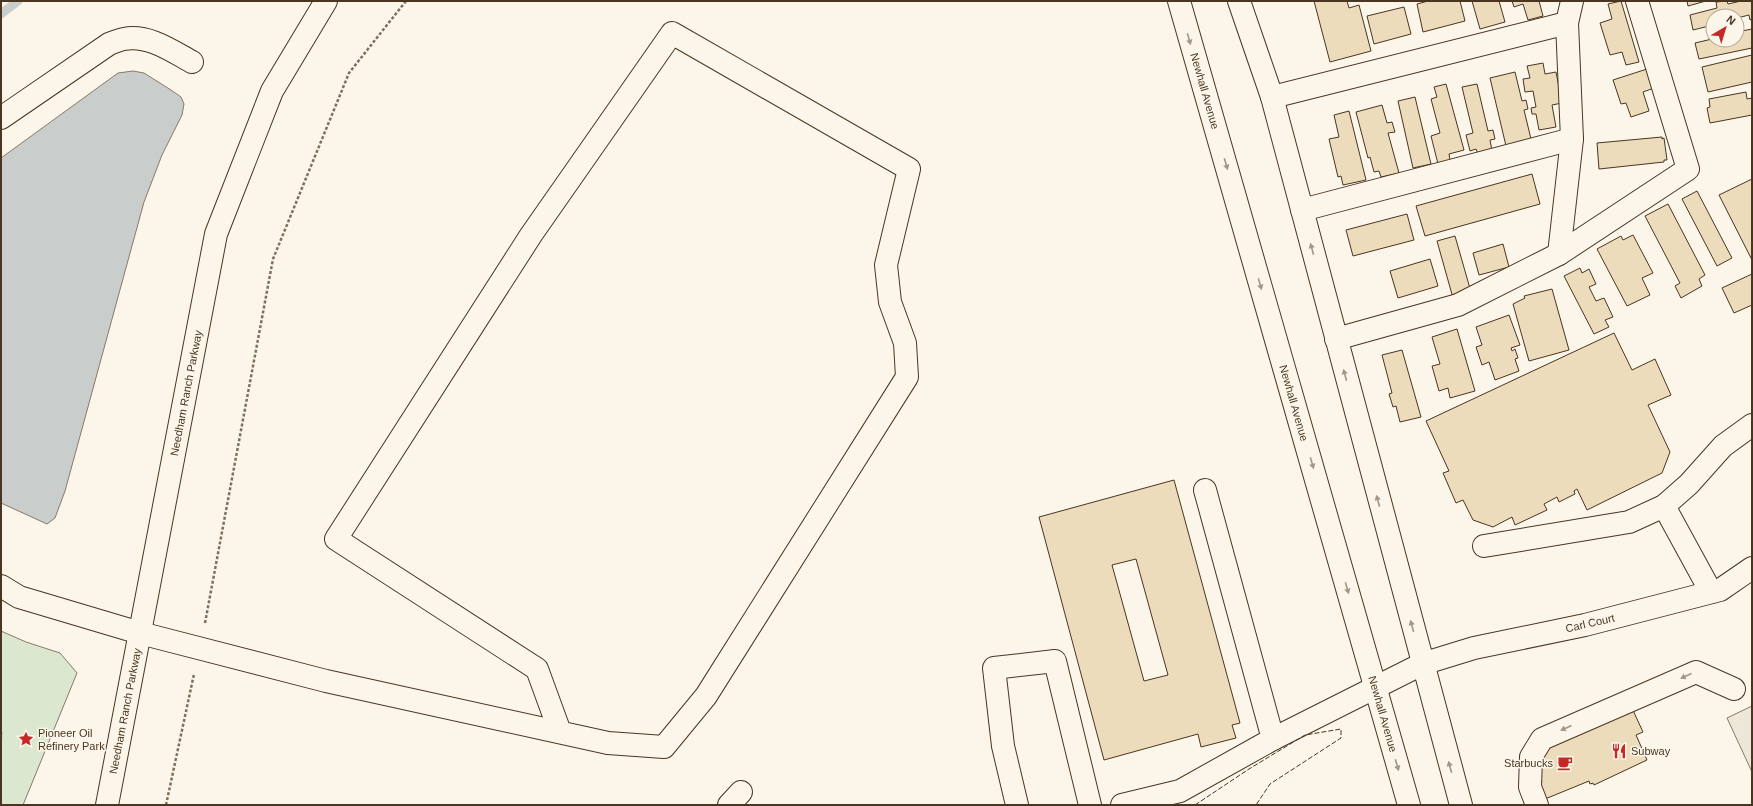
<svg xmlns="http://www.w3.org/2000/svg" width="1753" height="806" font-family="Arial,sans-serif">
	<rect width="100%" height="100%" fill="#fbf6e9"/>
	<polygon fill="#dce7d0" stroke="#887966" points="1,631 26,642 60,653 77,673 23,805 1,805"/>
	<polygon fill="#ede7d9" stroke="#887966" points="1752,706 1752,772 1727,718"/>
	<polygon fill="#c9cecd" stroke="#887966" points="133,71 144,73 171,90 181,97 184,104 182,115 162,155 144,202 65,491 55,518 47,524 1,503 1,158 118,73"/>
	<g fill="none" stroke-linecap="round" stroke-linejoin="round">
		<polyline stroke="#c9cecd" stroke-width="9" points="1,14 18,1"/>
	</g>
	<g fill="#ecdcbc" stroke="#4a3520" fill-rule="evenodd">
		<polygon points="1314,1 1347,1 1349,8 1359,5 1371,51 1330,62"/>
		<polygon points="1428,1 1460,1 1465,21 1423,32 1417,4"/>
		<polygon points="1472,1 1499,1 1505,22 1480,29"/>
		<polygon points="1512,1 1539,1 1543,16 1528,20 1523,4 1514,7"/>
		<polygon points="1621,1 1639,62 1626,65 1622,52 1610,55 1600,23 1612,19 1608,4"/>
		<polygon points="1687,1 1706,1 1688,6"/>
		<polygon points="1727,1 1728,4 1741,1 1752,1 1752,19 1750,20 1749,15 1737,18 1737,16 1713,16 1713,25 1693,30 1690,15 1717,8 1716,2"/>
		<polygon points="1404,7 1411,34 1374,44 1367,16"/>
		<polygon points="1752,29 1752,48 1699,59 1695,43 1712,39 1711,34 1713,33 1713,40 1737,40 1737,32"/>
		<polygon points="1752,55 1752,82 1708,92 1702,67"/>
		<polygon points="1543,63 1545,74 1556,72 1562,103 1552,105 1556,127 1539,130 1536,114 1532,114 1531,108 1536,107 1533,91 1525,92 1523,79 1530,78 1527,66"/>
		<polygon points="1647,69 1654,88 1643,92 1649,111 1631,117 1626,103 1621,104 1613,80"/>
		<polygon points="1515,72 1522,101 1526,100 1528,109 1524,110 1531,139 1506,146 1490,78"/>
		<polygon points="1446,84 1464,150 1449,154 1450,160 1438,164 1431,136 1440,133 1431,99 1437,97 1434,87"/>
		<polygon points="1477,84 1488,131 1493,130 1495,139 1490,140 1492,151 1478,154 1476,149 1470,151 1466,135 1473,133 1462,87"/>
		<polygon points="1746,92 1747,99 1752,98 1752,115 1710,123 1707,108 1710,107 1709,99"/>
		<polygon points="1415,97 1431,164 1413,168 1398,101"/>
		<polygon points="1382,105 1387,123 1392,122 1395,132 1388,133 1399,173 1381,177 1379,171 1374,172 1370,157 1368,158 1356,112"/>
		<polygon points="1349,111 1366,180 1343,185 1341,176 1338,177 1329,139 1339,137 1334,115"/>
		<polygon points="1662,137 1662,139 1664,138 1667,160 1664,160 1664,162 1599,169 1597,143"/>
		<polygon points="1532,174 1540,204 1425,236 1416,206"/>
		<polygon points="1752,179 1752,260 1719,195"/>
		<polygon points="1697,191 1732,258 1717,266 1682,199"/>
		<polygon points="1668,204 1705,275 1699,279 1702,286 1681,298 1675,286 1680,283 1645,216"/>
		<polygon points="1407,214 1414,240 1353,256 1346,230"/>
		<polygon points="1633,235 1653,273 1642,278 1650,295 1627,306 1597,249 1621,236 1623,240"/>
		<polygon points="1455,236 1471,292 1453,298 1437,241"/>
		<polygon points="1503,244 1509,267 1479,275 1473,253"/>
		<polygon points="1430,259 1438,286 1398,298 1390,271"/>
		<polygon points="1580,268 1582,273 1589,269 1596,284 1589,287 1596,301 1604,298 1613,317 1605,320 1609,327 1594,334 1564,276"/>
		<polygon points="1752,274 1752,305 1734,313 1722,288"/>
		<polygon points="1552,289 1569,350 1529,361 1513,304 1525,298 1524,296"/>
		<polygon points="1509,315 1520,345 1511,348 1512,351 1515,349 1518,358 1515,359 1519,371 1495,380 1489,362 1482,365 1476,347 1482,345 1476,327"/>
		<polygon points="1457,329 1475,391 1450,398 1448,388 1439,391 1432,366 1440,364 1432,337"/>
		<polygon points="1614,333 1632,370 1655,359 1671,395 1648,405 1670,452 1662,473 1587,510 1577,489 1574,491 1575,494 1559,502 1557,497 1544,504 1547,510 1515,525 1512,517 1493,527 1473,520 1463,500 1456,503 1443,473 1449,471 1426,421"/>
		<polygon points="1402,350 1421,417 1400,422 1396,406 1393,407 1389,394 1392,393 1382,355"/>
		<path d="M1174,480L1240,723L1232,725L1236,738L1201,747L1198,734L1104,760L1039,517ZM1136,559L1168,675L1144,681L1112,565Z"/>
		<polygon points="1631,706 1643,732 1636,735 1647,760 1594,785 1593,783 1590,784 1589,781 1545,799 1538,784 1542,782 1534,765 1540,748"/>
	</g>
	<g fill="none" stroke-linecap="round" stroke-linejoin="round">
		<g stroke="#4a3520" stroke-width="24">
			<g id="minor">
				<polyline points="1272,97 1567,23"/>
				<path d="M1,118L109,44C114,42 119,40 124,39C148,34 172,51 192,62"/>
				<polyline points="1302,210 1572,139"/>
				<polyline points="1559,254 1572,139 1567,23 1572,1"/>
				<polyline points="1336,339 1458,305 1559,254 1688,169 1637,1"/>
				<polyline points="1205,490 1273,739"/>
				<polyline points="1664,506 1711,592"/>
				<polyline points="1484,546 1629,522 1664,506 1689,484 1723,446 1752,425"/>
				<polyline points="1,586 19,597 140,633 326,681 608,743 664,747 706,696 907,377 905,343 890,302 886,265 909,169 672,33 531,235 336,539 537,669 560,732"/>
				<polyline points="107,805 216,234 272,91 326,1"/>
				<polyline points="729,805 741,792"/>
				<polyline points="1017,805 1003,746 994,668 1055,661 1090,805"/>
				<polyline points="1122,805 1180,791 1273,739 1422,664 1474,648 1585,625 1720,590 1752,568"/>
				<polyline points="1537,805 1530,787 1531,757 1542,739 1696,672 1734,689"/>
			</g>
		</g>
		<g stroke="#4a3520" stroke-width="24">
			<g id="major">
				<polyline points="1179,1 1409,805"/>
				<polyline points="1239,1 1272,97 1461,805"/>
			</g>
		</g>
		<g stroke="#7f6f5c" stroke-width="2.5" stroke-dasharray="3 2" stroke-linecap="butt">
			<polyline points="205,623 273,259 349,73 406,1"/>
			<polyline points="1,732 1,738"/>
			<polyline points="166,805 194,674"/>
		</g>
		<use href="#minor" stroke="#fbf6e9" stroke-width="22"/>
		<use href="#major" stroke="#fbf6e9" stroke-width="22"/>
		<polyline stroke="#4a3520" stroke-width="1" stroke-dasharray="5 2" stroke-linecap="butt" points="1195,805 1249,769 1305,735 1341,729 1341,738 1270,784 1256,805"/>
	</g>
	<defs><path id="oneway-solid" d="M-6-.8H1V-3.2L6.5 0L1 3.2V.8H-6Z"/></defs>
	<g fill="#a29684">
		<use href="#oneway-solid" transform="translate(1189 39) rotate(74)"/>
		<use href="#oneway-solid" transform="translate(1226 164) rotate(74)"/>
		<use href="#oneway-solid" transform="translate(1312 249) rotate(-105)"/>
		<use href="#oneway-solid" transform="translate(1260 284) rotate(74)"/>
		<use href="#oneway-solid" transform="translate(1345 375) rotate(-105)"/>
		<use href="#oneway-solid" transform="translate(1312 463) rotate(74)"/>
		<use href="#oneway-solid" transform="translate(1378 501) rotate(-105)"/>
		<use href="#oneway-solid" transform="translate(1347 588) rotate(74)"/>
		<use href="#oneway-solid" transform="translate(1412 626) rotate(-105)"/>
		<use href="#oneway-solid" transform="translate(1686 676) rotate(156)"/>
		<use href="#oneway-solid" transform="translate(1566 728) rotate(156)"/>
		<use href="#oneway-solid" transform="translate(1397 765) rotate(74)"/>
		<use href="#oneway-solid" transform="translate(1450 767) rotate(-105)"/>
	</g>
	<defs>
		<g id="sight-bare" transform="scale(1.2)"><path d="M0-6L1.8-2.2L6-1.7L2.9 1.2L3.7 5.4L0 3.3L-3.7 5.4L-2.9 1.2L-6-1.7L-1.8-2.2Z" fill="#c62828" stroke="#fbf6e9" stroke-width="2.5" paint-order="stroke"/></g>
		<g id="restaurant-bare" transform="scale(1.2)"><path d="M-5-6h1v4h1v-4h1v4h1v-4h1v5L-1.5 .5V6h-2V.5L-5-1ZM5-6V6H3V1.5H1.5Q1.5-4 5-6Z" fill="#c62828" stroke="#fbf6e9" stroke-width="2.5" paint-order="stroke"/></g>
		<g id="cafe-bare" transform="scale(1.2)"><path d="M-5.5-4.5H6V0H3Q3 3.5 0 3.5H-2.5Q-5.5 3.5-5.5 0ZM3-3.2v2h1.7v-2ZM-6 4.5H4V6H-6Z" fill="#c62828" stroke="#fbf6e9" stroke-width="2.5" paint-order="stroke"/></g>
	</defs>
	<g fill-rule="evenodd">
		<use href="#sight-bare" x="26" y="739"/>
		<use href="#restaurant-bare" x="1619" y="751"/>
		<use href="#cafe-bare" x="1565" y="763"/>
	</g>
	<g text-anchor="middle" stroke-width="3" stroke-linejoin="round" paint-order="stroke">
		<g font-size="11" fill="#4a3520" stroke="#fbf6e9">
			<text transform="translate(1205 91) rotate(74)" y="4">Newhall Avenue</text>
			<text transform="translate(186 393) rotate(-79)" y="4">Needham Ranch Parkway</text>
			<text transform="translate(1294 403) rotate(74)" y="4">Newhall Avenue</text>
			<text transform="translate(1590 623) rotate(-13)" y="4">Carl Court</text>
			<text transform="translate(125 711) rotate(-79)" y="4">Needham Ranch Parkway</text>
			<text transform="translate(1383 714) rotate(74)" y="4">Newhall Avenue</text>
		</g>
		<g font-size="11" fill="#4a3520" stroke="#fbf6e9" text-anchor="start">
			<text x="38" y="737">Pioneer Oil<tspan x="38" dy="13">Refinery Park</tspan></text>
			<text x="1631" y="755">Subway</text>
			<text x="1553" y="767" text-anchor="end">Starbucks</text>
		</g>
	</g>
	<rect width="1753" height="806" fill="none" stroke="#4a3520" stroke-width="4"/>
	<g transform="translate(1725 28) rotate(38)"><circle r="19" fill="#fbf6e9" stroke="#b4a999"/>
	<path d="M0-3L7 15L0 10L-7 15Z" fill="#c62828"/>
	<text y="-6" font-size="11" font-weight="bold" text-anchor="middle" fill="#4a3520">N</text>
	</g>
</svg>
